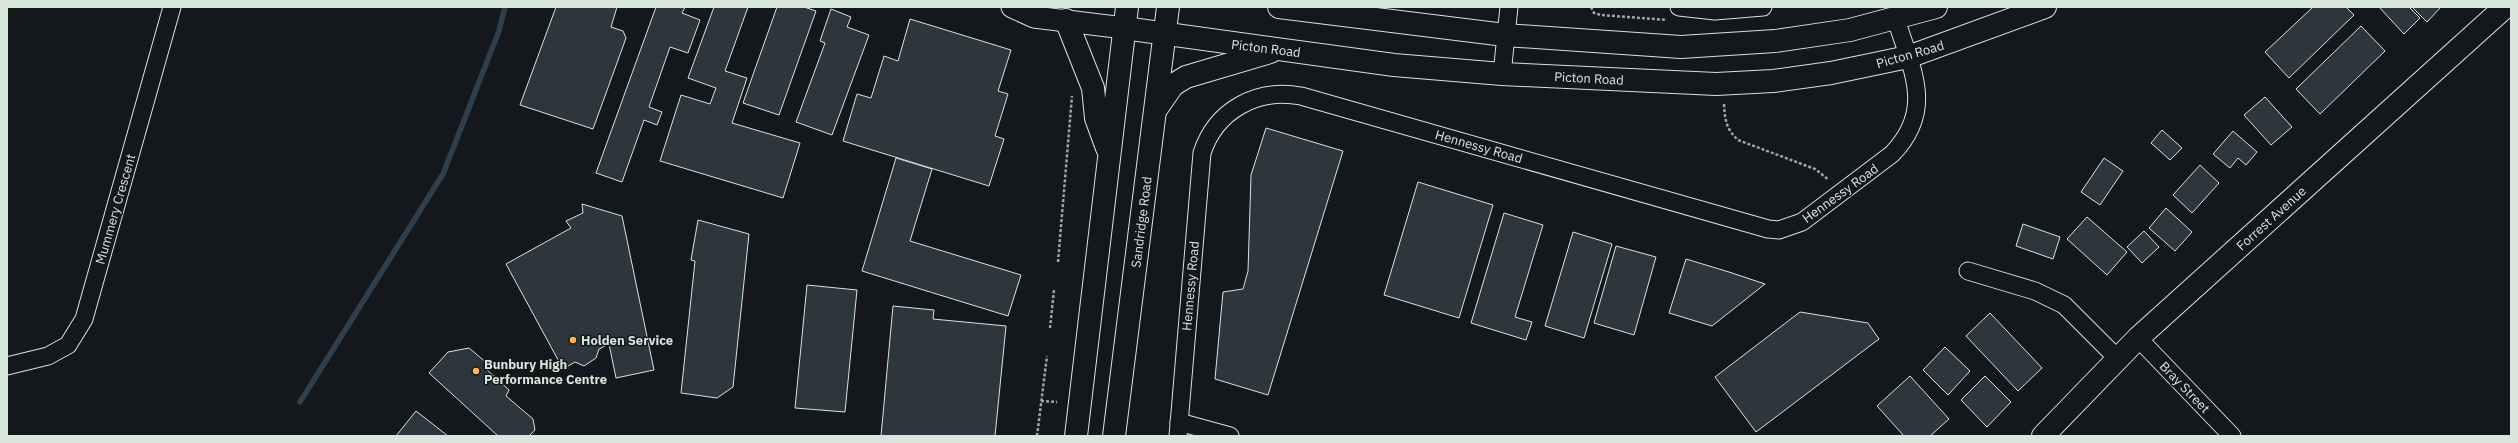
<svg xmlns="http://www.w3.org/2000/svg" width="2518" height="443" font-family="'IBM Plex Sans',sans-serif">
	<rect width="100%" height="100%" fill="#14181c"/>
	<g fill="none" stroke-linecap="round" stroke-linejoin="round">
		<polyline stroke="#2f3f4d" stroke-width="5.5" points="300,402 443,174 499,31 505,7"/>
	</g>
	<g fill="#2c363c" stroke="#d8e6dc">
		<polygon points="556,7 617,7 611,27 623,31 626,38 593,129 520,105"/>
		<polygon points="656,7 685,7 682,13 700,20 688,53 670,47 649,107 662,112 657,125 644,120 622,182 596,173"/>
		<polygon points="714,7 748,7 725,71 747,78 732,123 800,143 783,198 660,161 681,95 710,104 716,88 688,78"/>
		<polygon points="777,7 804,7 816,11 779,115 743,103"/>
		<polygon points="2313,7 2346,7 2354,15 2289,78 2265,52"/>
		<polygon points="2379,7 2409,7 2420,18 2404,34"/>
		<polygon points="2412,7 2441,7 2427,22"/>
		<polygon points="831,9 851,17 847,27 869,35 832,135 796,122 825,43 820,41"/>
		<polygon points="910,19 1011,50 998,91 1008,94 995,136 1004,139 989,186 843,141 857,94 871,98 884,56 898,61"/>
		<polygon points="2361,26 2385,51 2320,114 2296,89"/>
		<polygon points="2265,97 2292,127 2271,145 2244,115"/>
		<polygon points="1266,128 1343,151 1268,395 1215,379 1223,292 1243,289 1248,271 1251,175"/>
		<polygon points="2162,130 2182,148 2170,160 2151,143"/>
		<polygon points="2233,131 2257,152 2246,165 2238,158 2230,168 2213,154"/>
		<polygon points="896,158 932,169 910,241 1021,275 1008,316 862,271"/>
		<polygon points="2104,158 2123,171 2100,205 2081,192"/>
		<polygon points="2200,165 2219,183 2192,213 2173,195"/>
		<polygon points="1418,182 1493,205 1459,318 1384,295"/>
		<polygon points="582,204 622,216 654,370 616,378 609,344 599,349 596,358 584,366 575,362 563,369 506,264 571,228 566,221 583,213"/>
		<polygon points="2166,208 2192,232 2175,251 2149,228"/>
		<polygon points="1504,213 1543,225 1515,317 1532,322 1526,340 1471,323"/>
		<polygon points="2087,217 2127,252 2107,275 2067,239"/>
		<polygon points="698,220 749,234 733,387 717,398 681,393 695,261 691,260"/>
		<polygon points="2023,224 2060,237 2053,259 2016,246"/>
		<polygon points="2144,231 2159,247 2142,263 2127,247"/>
		<polygon points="1573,232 1612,244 1584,338 1545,326"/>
		<polygon points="1616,246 1656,257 1634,335 1594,323"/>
		<polygon points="1686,259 1729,272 1765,284 1712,326 1669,313"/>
		<polygon points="807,285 857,290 845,412 795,408"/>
		<polygon points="893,306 934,310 933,319 1006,326 995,436 881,436"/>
		<polygon points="1800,312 1868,323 1879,339 1756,432 1715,377"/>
		<polygon points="1990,313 2042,368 2018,391 1966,336"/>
		<polygon points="1945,347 1970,371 1948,395 1923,370"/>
		<polygon points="469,348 488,364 485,368 509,390 506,396 533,419 535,430 529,436 498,436 429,373 448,352"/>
		<polygon points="1910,376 1949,419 1930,436 1904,436 1877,406"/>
		<polygon points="1985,376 2011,402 1987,427 1961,400"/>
		<polygon points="416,411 448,436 396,436"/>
	</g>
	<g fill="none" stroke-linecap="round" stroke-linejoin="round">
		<g stroke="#d8e6dc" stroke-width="19">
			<g id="minor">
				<polyline points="1679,7 1715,11 1763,7"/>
				<polyline points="1502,74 1509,7"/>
				<polyline points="1968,271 2035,291 2064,305 2117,358"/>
				<polyline points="2138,338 2232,436"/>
				<polyline points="7,366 48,356 68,345 84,319 172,7"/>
				<polyline points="1179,422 1230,436"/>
				<path d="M1178,436L1202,153C1216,110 1257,88 1301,96L1768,229L1779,230L1802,222L1892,154C1935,109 1912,71 1896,19"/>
			</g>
		</g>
		<g stroke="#d8e6dc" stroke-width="23">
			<polyline id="tertiary" points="1012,7 1034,17 1124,28"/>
		</g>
		<g stroke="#d8e6dc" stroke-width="24">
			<polyline id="secondary" points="2043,436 2138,338 2505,7"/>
		</g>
		<g stroke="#d8e6dc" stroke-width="24">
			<g id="primary">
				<polyline points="1279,7 1505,35 1681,47 1775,41 1850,30 1936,7"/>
				<polyline points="1066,20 1093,88 1096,118 1107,148"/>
				<polyline points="1124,28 1394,65 1502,74 1716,84 1773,81 1831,73 1908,57 2045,7"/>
				<polyline points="1157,108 1173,85 1186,77 1270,52"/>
				<polyline points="1076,436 1127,7"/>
				<polyline points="1114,436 1168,7"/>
			</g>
		</g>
		<g stroke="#9da8a2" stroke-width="2.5" stroke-dasharray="3 2" stroke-linecap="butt">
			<polyline points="1591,7 1594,13 1601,15 1667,20"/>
			<path d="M1724,104C1725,120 1726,129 1738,140L1815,169L1829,180"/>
			<polyline points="1058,262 1072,96"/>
			<polyline points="1050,328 1054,290"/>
			<polyline points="1041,401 1057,402"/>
			<polyline points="1037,436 1047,356"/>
		</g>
		<use href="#minor" stroke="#14181c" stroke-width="17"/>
		<use href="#tertiary" stroke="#14181c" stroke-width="21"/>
		<use href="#secondary" stroke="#14181c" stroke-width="22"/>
		<use href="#primary" stroke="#14181c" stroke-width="22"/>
	</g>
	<g fill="#ffb74d" stroke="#14181c" stroke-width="1.5">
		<circle cx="573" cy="340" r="4"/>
		<circle cx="476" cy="371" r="4"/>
	</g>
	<g text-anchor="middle" stroke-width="3" stroke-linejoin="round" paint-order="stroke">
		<g font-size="13" fill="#d8e6dc" stroke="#14181c">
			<text transform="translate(1266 48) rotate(7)" y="5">Picton Road</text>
			<text transform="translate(1910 54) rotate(-16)" y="5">Picton Road</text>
			<text transform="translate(1589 78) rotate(3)" y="5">Picton Road</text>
			<text transform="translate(1479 146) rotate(16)" y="5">Hennessy Road</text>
			<text transform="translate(1840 193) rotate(-36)" y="5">Hennessy Road</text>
			<text transform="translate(115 209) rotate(-74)" y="5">Mummery Crescent</text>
			<text transform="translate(2271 218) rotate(-42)" y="5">Forrest Avenue</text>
			<text transform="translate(1141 222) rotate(-83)" y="5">Sandridge Road</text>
			<text transform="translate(1190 286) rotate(-85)" y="5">Hennessy Road</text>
			<text transform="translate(2185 387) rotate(46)" y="5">Bray Street</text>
		</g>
		<g font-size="13" font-weight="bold" fill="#d8e6dc" stroke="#14181c" text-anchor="start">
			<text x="581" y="345">Holden Service</text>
			<text x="484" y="369">Bunbury High<tspan x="484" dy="15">Performance Centre</tspan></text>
		</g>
	</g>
	<rect width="2518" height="443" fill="none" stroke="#d8e6dc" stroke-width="16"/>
</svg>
